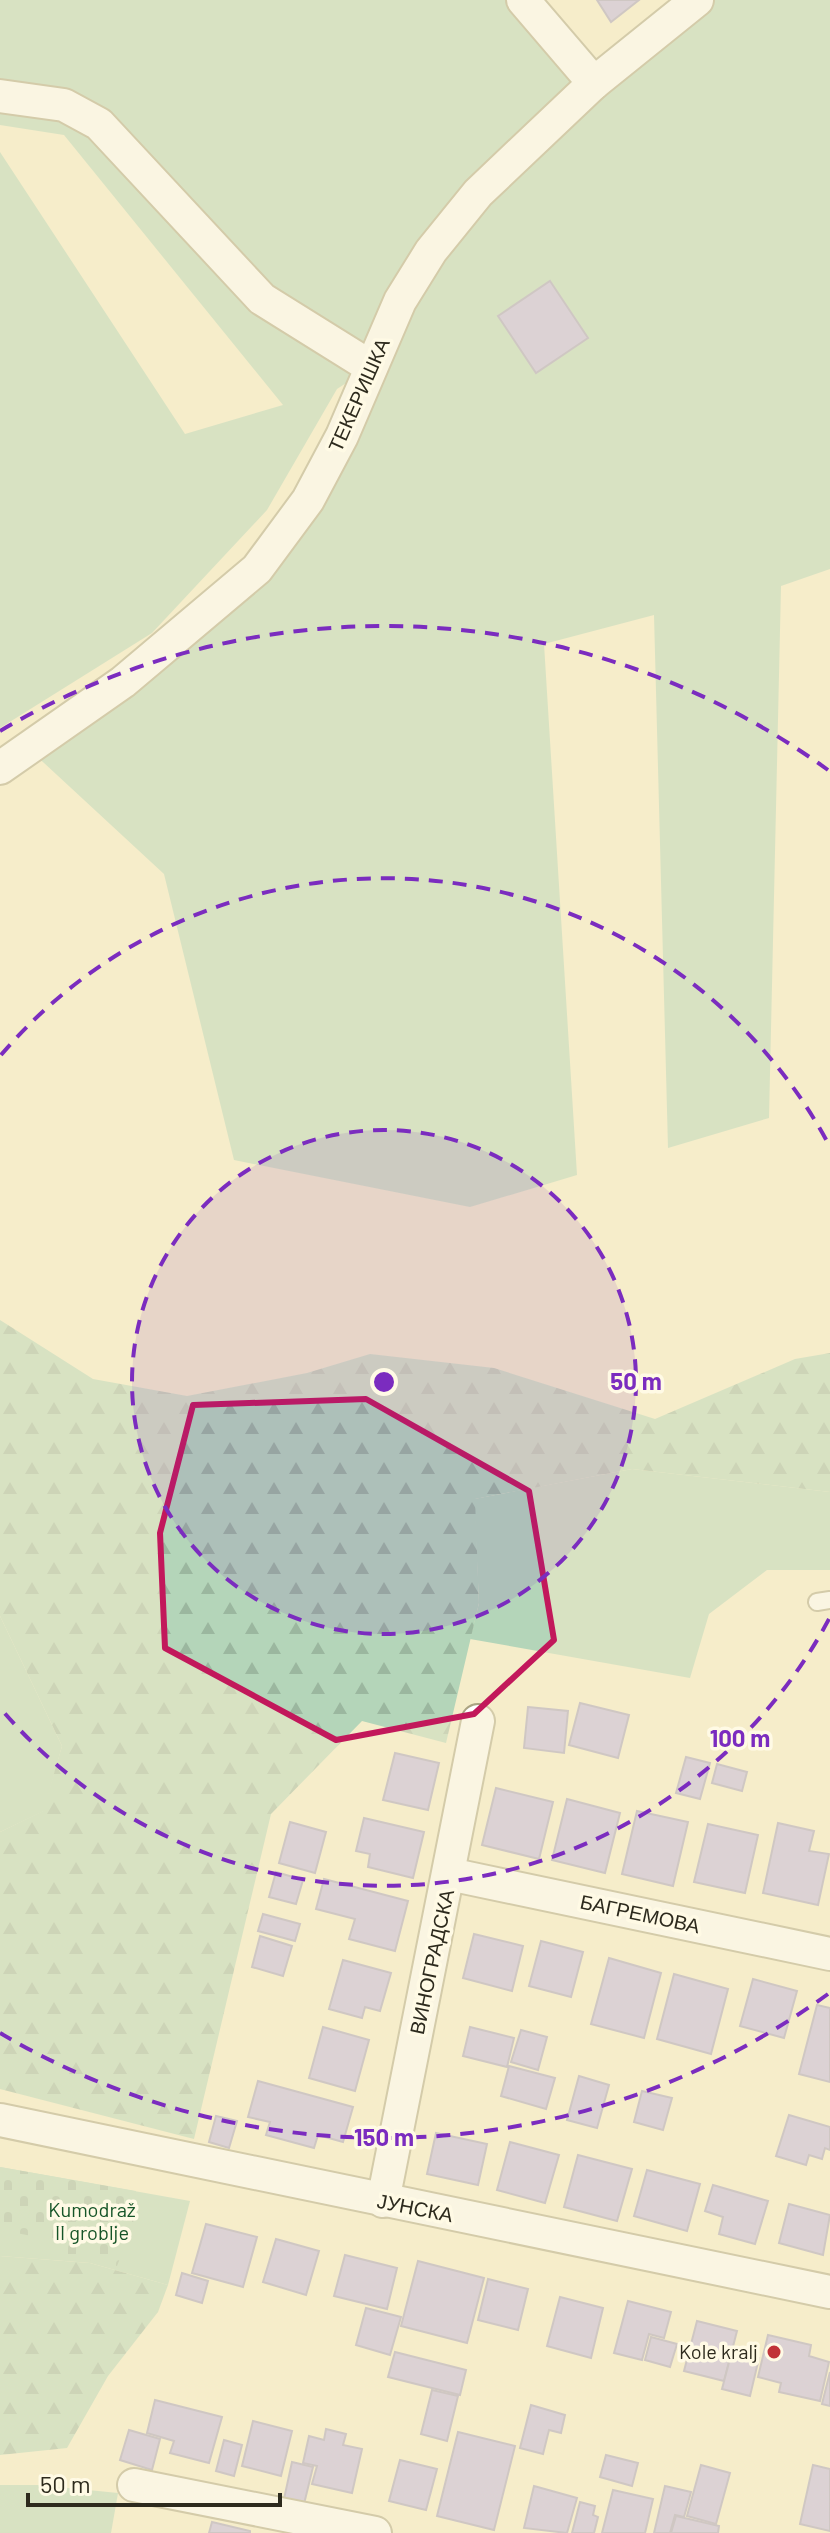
<svg xmlns="http://www.w3.org/2000/svg" width="830" height="2533" font-family="Barlow,sans-serif">
	<defs>
		<pattern id="forest-firs" width="22" height="20" patternUnits="userSpaceOnUse" patternTransform="scale(2)"><rect width="22" height="20" fill="#b4d5b9"/><path d="M5 1l3.5 6h-7zM16 11l3.5 6h-7z" fill="#9bb79f"/></pattern>
		<pattern id="cemetery-stones" width="16" height="16" patternUnits="userSpaceOnUse" patternTransform="scale(2)"><rect width="16" height="16" fill="#b4d5b9"/><path d="M2 7V4a2 2 0 0 1 4 0v3zM10 15v-3a2 2 0 0 1 4 0v3z" fill="#9bb79f"/></pattern>
	</defs>
	<rect width="100%" height="100%" fill="#f5edca"/>
	<g fill="#b4d5b9">
		<polygon points="0,0 523,0 594,82 697,0 830,0 830,569 781,586 769,1118 668,1148 654,615 544,644 577,1175 470,1207 234,1160 164,874 30,750 257,569 369,368 337,389 267,510 152,633 0,728 0,152 185,434 283,405 64,135 0,125"/>
		<polygon points="632,1469 830,1492 830,1570 767,1570 709,1614 690,1678 470,1639 479,1603 474,1499"/>
		<polygon points="0,1616 62,1746 44,1811 0,1832"/>
		<polygon points="0,2167 190,2201 168,2285 90,2263 0,2256"/>
		<polygon points="0,2485 38,2485 118,2493 111,2533 0,2533"/>
	</g>
	<g fill="url(#forest-firs)">
		<polygon points="0,1320 93,1379 187,1396 307,1373 370,1354 494,1368 655,1419 795,1359 830,1353 830,1492 632,1469 475,1499 479,1603 446,1743 362,1721 271,1814 194,2139 0,2089 0,1832 43,1811 62,1746 0,1616"/>
		<polygon points="0,2256 90,2263 168,2285 158,2312 108,2376 67,2448 0,2455"/>
	</g>
	<polygon fill="url(#cemetery-stones)" points="0,2167 136,2191 133,2225 117,2266 62,2254 59,2241 0,2230"/>
	<g fill="#bcb2e1" stroke="#a19aba" stroke-width="2">
		<polygon points="597,0 639,0 611,22"/>
		<polygon points="550,281 588,338 536,373 498,316"/>
		<polygon points="580,1703 629,1715 618,1758 569,1745"/>
		<polygon points="528,1707 568,1711 564,1753 524,1748"/>
		<polygon points="395,1753 439,1763 428,1810 383,1800"/>
		<polygon points="686,1757 710,1763 700,1799 676,1793"/>
		<polygon points="717,1764 747,1772 742,1791 712,1783"/>
		<polygon points="496,1788 553,1802 539,1859 482,1845"/>
		<polygon points="567,1799 620,1813 605,1873 552,1860"/>
		<polygon points="637,1811 688,1822 673,1886 622,1874"/>
		<polygon points="364,1818 424,1832 413,1878 368,1867 370,1854 356,1851"/>
		<polygon points="290,1822 326,1832 315,1873 279,1863"/>
		<polygon points="778,1823 814,1831 809,1851 829,1854 818,1905 763,1893"/>
		<polygon points="708,1824 758,1835 745,1893 694,1882"/>
		<polygon points="276,1872 303,1880 296,1904 269,1897"/>
		<polygon points="324,1879 408,1901 395,1951 349,1939 355,1919 316,1909"/>
		<polygon points="263,1914 300,1924 295,1941 258,1931"/>
		<polygon points="474,1934 523,1946 512,1991 463,1978"/>
		<polygon points="260,1936 292,1946 283,1976 252,1967"/>
		<polygon points="541,1941 583,1952 571,1997 529,1986"/>
		<polygon points="609,1958 661,1973 644,2038 591,2024"/>
		<polygon points="343,1960 391,1973 380,2011 365,2007 362,2018 329,2009"/>
		<polygon points="674,1974 728,1989 711,2054 657,2039"/>
		<polygon points="753,1979 797,1991 784,2038 740,2026"/>
		<polygon points="817,2005 830,2008 830,2082 799,2074"/>
		<polygon points="323,2027 369,2040 355,2091 309,2078"/>
		<polygon points="470,2027 514,2038 507,2067 463,2056"/>
		<polygon points="521,2030 547,2037 538,2070 511,2062"/>
		<polygon points="509,2066 555,2078 546,2109 501,2096"/>
		<polygon points="579,2076 609,2085 597,2128 567,2120"/>
		<polygon points="258,2081 353,2107 343,2142 318,2135 314,2148 266,2135 270,2122 248,2117"/>
		<polygon points="642,2091 672,2098 663,2130 634,2122"/>
		<polygon points="789,2115 830,2127 830,2150 825,2148 822,2159 809,2155 806,2165 776,2156"/>
		<polygon points="216,2116 237,2121 229,2148 209,2142"/>
		<polygon points="436,2133 487,2144 478,2185 427,2174"/>
		<polygon points="510,2142 559,2155 545,2203 497,2190"/>
		<polygon points="578,2155 632,2169 617,2221 564,2207"/>
		<polygon points="647,2170 700,2184 687,2231 634,2216"/>
		<polygon points="713,2185 768,2201 755,2244 719,2234 723,2217 705,2211"/>
		<polygon points="789,2204 830,2215 823,2255 779,2243"/>
		<polygon points="206,2224 257,2237 243,2287 192,2273"/>
		<polygon points="276,2239 319,2251 306,2295 263,2282"/>
		<polygon points="345,2255 397,2268 387,2309 334,2296"/>
		<polygon points="418,2261 484,2278 467,2343 401,2326"/>
		<polygon points="182,2273 208,2281 202,2303 176,2295"/>
		<polygon points="488,2279 528,2289 518,2330 478,2320"/>
		<polygon points="560,2297 603,2308 591,2358 547,2346"/>
		<polygon points="628,2301 671,2312 664,2338 649,2334 642,2360 614,2353"/>
		<polygon points="366,2308 401,2317 390,2355 356,2345"/>
		<polygon points="697,2321 737,2331 724,2381 684,2371"/>
		<polygon points="768,2335 811,2345 809,2356 829,2362 820,2401 779,2392 781,2383 758,2377"/>
		<polygon points="651,2337 677,2344 670,2367 645,2360"/>
		<polygon points="732,2351 759,2358 750,2396 722,2389"/>
		<polygon points="395,2352 466,2370 460,2395 388,2377"/>
		<polygon points="830,2372 830,2406 822,2404"/>
		<polygon points="432,2390 458,2396 447,2441 421,2434"/>
		<polygon points="155,2400 222,2417 209,2463 170,2453 174,2441 147,2433"/>
		<polygon points="531,2405 565,2415 561,2433 549,2430 543,2454 520,2448"/>
		<polygon points="253,2421 292,2431 281,2476 242,2466"/>
		<polygon points="326,2429 346,2434 343,2445 362,2449 352,2493 312,2484 317,2466 303,2463 309,2436 324,2440"/>
		<polygon points="129,2430 160,2439 152,2470 120,2460"/>
		<polygon points="458,2432 515,2446 494,2530 437,2516"/>
		<polygon points="224,2440 242,2445 234,2476 216,2471"/>
		<polygon points="606,2455 638,2463 632,2486 600,2477"/>
		<polygon points="400,2460 437,2469 426,2510 389,2501"/>
		<polygon points="292,2462 313,2467 304,2504 284,2499"/>
		<polygon points="701,2465 730,2473 716,2524 687,2516"/>
		<polygon points="813,2465 830,2469 830,2531 800,2524"/>
		<polygon points="534,2486 577,2498 567,2533 524,2528"/>
		<polygon points="665,2486 691,2492 684,2517 675,2515 670,2533 654,2533"/>
		<polygon points="613,2490 653,2499 645,2533 602,2533"/>
		<polygon points="580,2502 595,2506 593,2515 598,2517 594,2533 572,2533"/>
		<polygon points="676,2516 719,2526 718,2533 671,2533"/>
		<polygon points="212,2522 250,2531 250,2533 209,2533"/>
	</g>
	<g fill="none" stroke-linecap="round" stroke-linejoin="round">
		<g stroke="#aaa382" stroke-width="20">
			<polyline id="lane" points="817,1602 830,1600"/>
		</g>
		<g stroke="#aaa382" stroke-width="36">
			<g id="street">
				<polyline points="523,0 594,83"/>
				<polyline points="0,96 64,105 99,124 262,299 371,367"/>
				<polyline points="0,768 123,682 257,569 308,500 342,436 400,301 431,251 478,193 594,83 697,0"/>
				<polyline points="449,1874 830,1954"/>
				<polyline points="0,2120 830,2292"/>
				<polyline points="383,2201 478,1721"/>
				<polyline points="134,2485 375,2533"/>
			</g>
		</g>
		<use href="#lane" stroke="#fff" stroke-width="16"/>
		<use href="#street" stroke="#fff" stroke-width="32"/>
	</g>
	<path d="M0 0H830V2533H0ZM366,1399L529,1491L554,1640L474,1714L336,1740L165,1648L160,1533L193,1405Z" fill="#f5edca" fill-opacity=".55" fill-rule="evenodd"/>
	<path fill="none" stroke="#c2185b" stroke-width="6" stroke-linejoin="round" d="M366,1399L529,1491L554,1640L474,1714L336,1740L165,1648L160,1533L193,1405Z"/>
	<circle cx="384" cy="1382" r="252" fill="#7b2cbf" fill-opacity=".12"/>
	<g fill="none" stroke="#7b2cbf" stroke-width="4" stroke-dasharray="14 10">
		<circle cx="384" cy="1382" r="252"/>
		<path d="M829 1619A504 504 0 0 1 1 1709M1 1055A504 504 0 0 1 829 1145"/>
		<path d="M828 1994A756 756 0 0 1 0 2033M0 731A756 756 0 0 1 828 770"/>
	</g>
	<circle fill="#c13237" stroke="#fffae5" stroke-width="3" cx="774" cy="2352" r="8"/>
	<g text-anchor="middle" stroke-width="7" stroke-linejoin="round" paint-order="stroke">
		<g font-size="20" fill="#2d2a1d" stroke="#fffae5">
			<text transform="translate(359 395) rotate(-66)" y="7">ТЕКЕРИШКА</text>
			<text transform="translate(640 1914) rotate(12)" y="7">БАГРЕМОВА</text>
			<text transform="translate(432 1962) rotate(-78)" y="7">ВИНОГРАДСКА</text>
			<text transform="translate(415 2208) rotate(11)" y="7">ЈУНСКА</text>
		</g>
		<g font-size="20" fill="#165528" stroke="#fffae5">
			<text x="92" y="2217">Kumodraž<tspan x="92" dy="23">II groblje</tspan></text>
		</g>
		<g font-size="20" fill="#2d2a1d" stroke="#fffae5" text-anchor="end">
			<text x="758" y="2359">Kole kralj</text>
		</g>
	</g>
	<circle cx="384" cy="1382" r="12" fill="#7b2cbf" stroke="#fffae5" stroke-width="4"/>
	<g font-size="24" text-anchor="middle" font-weight="bold" fill="#7b2cbf" stroke="#fffae5" stroke-width="7" stroke-linejoin="round" paint-order="stroke">
		<text x="636" y="1390">50 m</text>
		<text x="740" y="1747">100 m</text>
		<text x="384" y="2146">150 m</text>
	</g>
	<path d="M28 2493v12h252v-12" fill="none" stroke="#2d2a1d" stroke-width="4"/>
	<text x="40" y="2493" font-size="24" fill="#2d2a1d" stroke="#fffae5" stroke-width="6" paint-order="stroke">50 m</text>
</svg>
